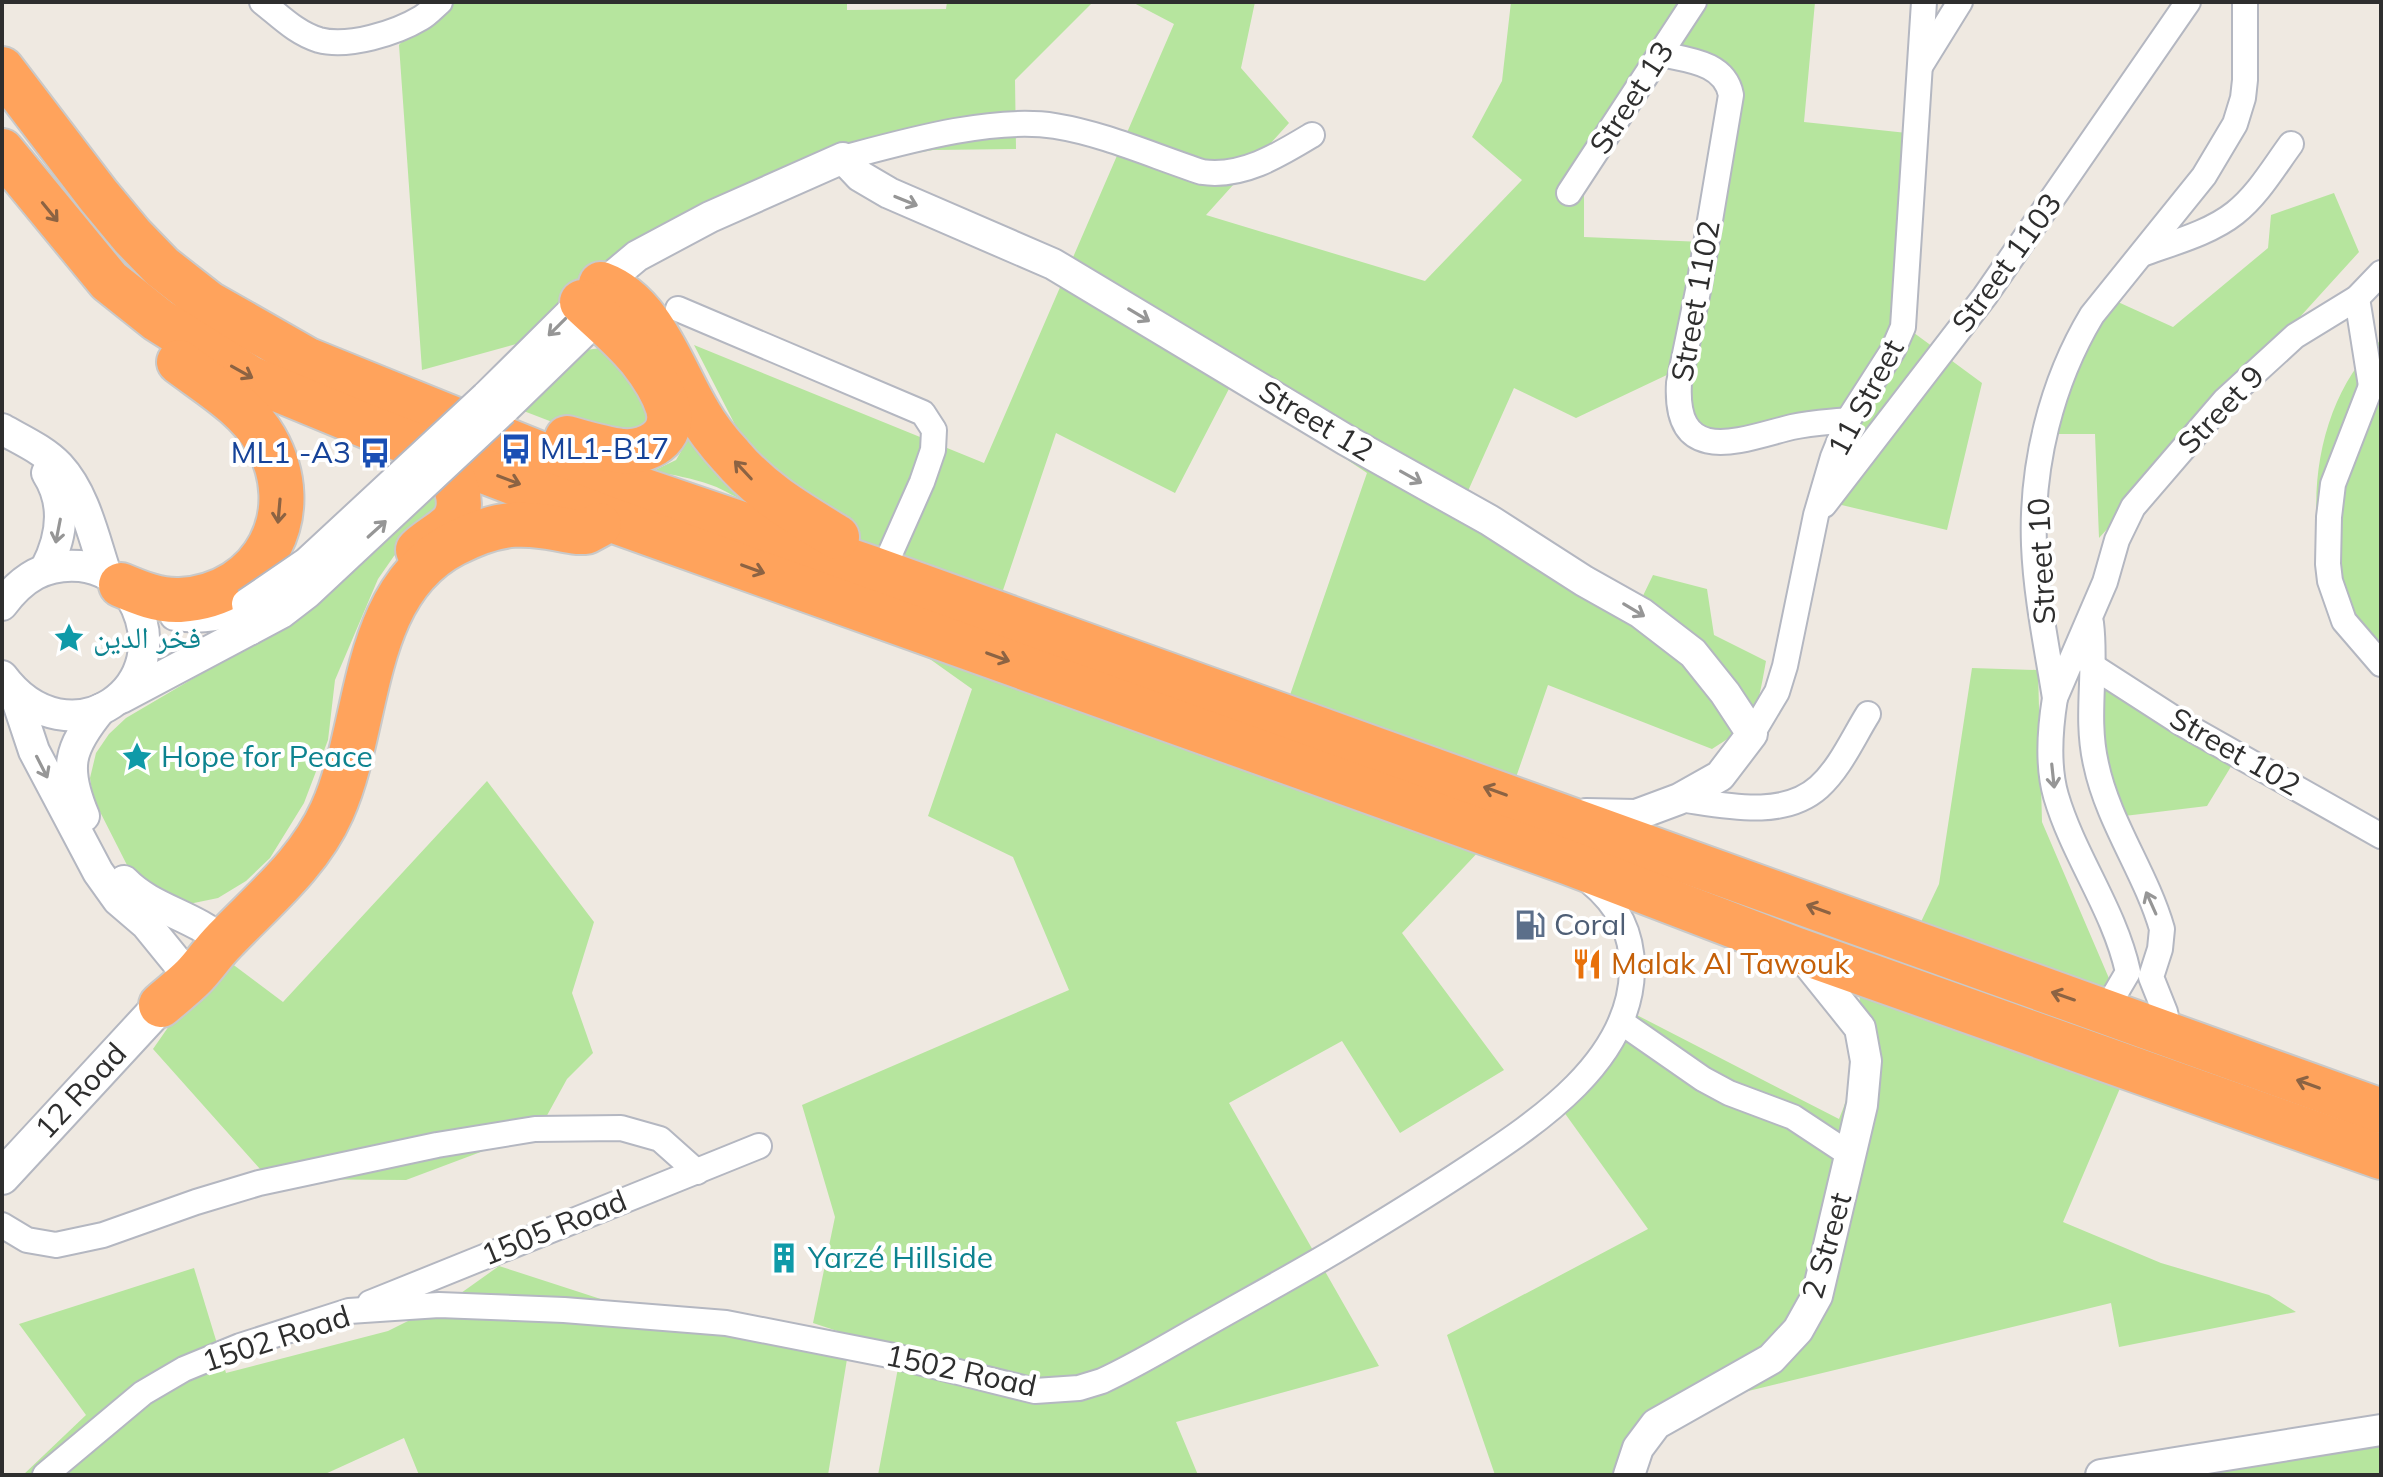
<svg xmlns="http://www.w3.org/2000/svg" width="2383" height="1477" font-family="Mulish,'Noto Naskh Arabic',sans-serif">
	<rect width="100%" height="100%" fill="#efe9e1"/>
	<g fill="#b6e59e" fill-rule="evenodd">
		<polygon points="435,2 847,2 847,10 946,9 947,2 1093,2 1015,80 1016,149 933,150 851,165 672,249 641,273 531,340 422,370 399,45"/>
		<path d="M1132,2H1255L1241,68L1289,123L1206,215L1425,281L1522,180L1472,137L1502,81L1511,2H1815L1804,122L1907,133L1891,316L1982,383L1947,530L1829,502L1862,457L1824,419L1696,439L1671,373L1576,418L1514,388L1455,520L1639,604L1653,575L1707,589L1714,635L1766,661C1757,711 1757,722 1712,749L1548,685L1497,832L1402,933L1504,1070L1400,1133L1342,1041L1229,1103L1379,1366L1176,1422L1198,1475H878L901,1352L813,1323L835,1217L802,1105L1069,990L1013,857L928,816L972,689L813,576L694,345L984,463L1174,24ZM1668,56L1732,75L1703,242L1584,237V190ZM1232,383L1367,473L1290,695L1000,599L1056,433L1175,493Z"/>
		<polygon points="2334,193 2359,252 2099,538 2095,434 2051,434 2061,371 2118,302 2173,327 2268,248 2271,215"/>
		<path d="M2381,340V648C2368,633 2341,609 2332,593C2327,584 2326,572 2324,563C2304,492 2323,390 2381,340Z"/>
		<polygon points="601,348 636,373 652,429 594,438 521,410 586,350"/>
		<path d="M693,431L752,502C737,500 726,490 711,485C692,478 673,475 653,471L676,460Z"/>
		<polygon points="442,483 446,492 425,525 394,556 378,579 335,680 328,740 304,803 270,858 246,881 218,898 189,904 144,887 128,867 93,798 90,778 96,753 109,734 126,718 289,622"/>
		<path d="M1972,668L2038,670L2042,822L2138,1046L2063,1222L2161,1263L2269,1295L2296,1312L2119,1347L2111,1303L1732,1395L1687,1413L1620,1475H1495L1447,1335L1648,1229L1556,1101L1629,1011L1839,1119C1855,1083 1863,1028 1859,989L1900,966L1939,884Z"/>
		<polygon points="2098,669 2235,760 2207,806 2116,817 2102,756"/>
		<polygon points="487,781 594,922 572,993 593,1053 567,1079 539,1130 406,1180 269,1179 153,1049 219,954 283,1002"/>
		<polygon points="499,1266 613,1303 848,1353 828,1475 419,1475 404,1438 323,1475 23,1475 86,1415 19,1324 194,1268 226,1373 388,1331 454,1298"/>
		<polygon points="2381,1433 2381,1475 2191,1475"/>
	</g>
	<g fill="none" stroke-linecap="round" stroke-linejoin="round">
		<g stroke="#b4b7c1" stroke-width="28">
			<g id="minor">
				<path d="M262,2C280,16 296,33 319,40C348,48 396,33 421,18C428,14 434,7 440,2"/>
				<path d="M1661,54C1687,60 1725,62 1731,95L1699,286L1679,383C1674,469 1743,439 1792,427C1810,423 1830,422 1848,420"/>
				<polyline points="1921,65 1960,2"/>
				<path d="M843,158C903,142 993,116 1055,126C1105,134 1153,156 1202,172C1242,178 1279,155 1312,135"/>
				<polyline points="1569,193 1694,2"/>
				<path d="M2142,254C2172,243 2210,233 2235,213C2258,195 2274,167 2291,144"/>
				<polyline points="2357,298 2371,386"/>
				<polyline points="678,309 923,413 934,430 933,450 922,482 882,572"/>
				<polyline points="2381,375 2371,386 2333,484 2329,517 2328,564 2330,581 2344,621 2381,664"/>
				<polyline points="1824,505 1985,296 2188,2"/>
				<path d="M2091,623C2097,670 2085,717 2096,764C2108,822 2146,873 2162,929L2160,949L2151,977L2165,1012L2170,1034"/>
				<polyline points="2091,665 2181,723 2381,836"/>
				<polyline points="2055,698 2105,582 2117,540 2133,507 2225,400 2295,336 2357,298 2381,273"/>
				<polyline points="1752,734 1777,692 1785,666 1816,515 1833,457 1848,420 1893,350 1903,327 1924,2"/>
				<path d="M1679,799C1723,805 1782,820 1819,787C1840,768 1853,738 1868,714"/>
				<path d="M2105,1011L2128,972C2114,909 2074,857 2056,796C2047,765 2050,729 2055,698C2047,648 2036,596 2034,545C2031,466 2051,383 2092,315L2204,176L2235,124L2243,98L2245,80V2"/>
				<polyline points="1621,1022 1703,1079 1729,1093 1793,1117 1852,1156"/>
				<polyline points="2,1225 27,1240 56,1245 103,1235 196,1202 259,1183 437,1145 535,1129 621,1128 660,1139 697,1172"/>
				<polyline points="370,1303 759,1146"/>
				<path d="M45,1475L143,1393L184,1369L240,1346L349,1311L439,1305L564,1310L726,1323L894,1356L1035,1391L1079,1388L1102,1381C1137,1365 1169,1345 1203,1326C1247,1301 1291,1277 1335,1251C1380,1224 1424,1197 1468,1168C1536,1123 1630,1062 1632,971C1633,933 1618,905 1590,882"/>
			</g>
		</g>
		<g stroke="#b4b7c1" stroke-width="34">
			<g id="tertiary">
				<polyline points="486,397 582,302 637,256 710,217 843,158 860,176 889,193 1053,264 1346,440 1489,520 1584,581 1641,613 1693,653 1725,693 1752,734 1720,776 1679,799 1636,815 1586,814"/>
				<polyline points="503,410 610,306"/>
				<path d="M2,429C21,440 44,450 59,466C85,494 94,539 106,574"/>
				<path d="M46,568C62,537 67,504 47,473"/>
				<path d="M2,605C22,578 45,563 80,566C99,568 121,579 131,597C183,686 69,766 2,676"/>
				<path d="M175,615C202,619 223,616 247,604"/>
				<polyline points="15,694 34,751 98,872 118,900 146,924 181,967 194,977"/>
				<polyline points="121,698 251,629"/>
				<path d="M84,816C64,768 68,749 101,709"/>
				<path d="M124,881C152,910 194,915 223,942"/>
				<polyline points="1629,1475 1638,1448 1656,1424 1771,1359 1798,1330 1817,1296 1862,1105 1866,1061 1860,1028 1799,952"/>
				<polyline points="2101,1475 2381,1430"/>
			</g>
		</g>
		<g stroke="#b4b7c1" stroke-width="38">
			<polyline id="secondary" points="2,1177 161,1005"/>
		</g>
		<g stroke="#c9c9c9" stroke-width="48">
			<g id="motorway">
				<polyline points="2,69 98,195 132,236 162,267 208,303 308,360 560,462 871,568 2381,1111"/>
				<polyline points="2,151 109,281 158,320 250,378 371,428 606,518 1567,862 1797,950 2381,1157"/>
				<path d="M601,284C653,303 672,369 698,412C707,428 719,443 731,456C761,492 798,513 837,537"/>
				<path d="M567,438C585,443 604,449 622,451C647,453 676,438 668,408C663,392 651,373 640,359C623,338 602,321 582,302"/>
				<path d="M418,550C427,541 439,535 448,527C472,507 451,472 436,453"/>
				<path d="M121,585C140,593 159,601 180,600C265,595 307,512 265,439C247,407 208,384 179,362"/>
				<path d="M161,1005C171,996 183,987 193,977C204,966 213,952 224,941C263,900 309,863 332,811C371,725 359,593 454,544C503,519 524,522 576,532H586L599,525"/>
			</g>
		</g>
		<use href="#minor" stroke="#fff" stroke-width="24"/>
		<use href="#tertiary" stroke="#fff" stroke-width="30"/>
		<use href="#secondary" stroke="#fff" stroke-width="34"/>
		<use href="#motorway" stroke="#ffa35c" stroke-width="44"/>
		<g stroke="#b4b7c1" stroke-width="34" stroke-linecap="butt">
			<g id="tertiary-bridge">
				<polyline points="247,604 307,563 486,397"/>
				<polyline points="251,629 281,613 307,593 503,410"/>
			</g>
		</g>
		<use href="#tertiary-bridge" stroke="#fff" stroke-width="30"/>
	</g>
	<defs><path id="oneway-shaft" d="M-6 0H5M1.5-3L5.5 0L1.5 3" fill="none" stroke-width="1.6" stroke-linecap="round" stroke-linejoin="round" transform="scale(2)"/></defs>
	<g stroke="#969696">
		<use href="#oneway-shaft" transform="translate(906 201) rotate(22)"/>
		<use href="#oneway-shaft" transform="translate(1139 315) rotate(31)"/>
		<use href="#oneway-shaft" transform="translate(557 327) rotate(135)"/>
		<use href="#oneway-shaft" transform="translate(1411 477) rotate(29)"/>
		<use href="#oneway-shaft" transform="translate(377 529) rotate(-42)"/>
		<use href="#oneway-shaft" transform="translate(58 531) rotate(101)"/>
		<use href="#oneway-shaft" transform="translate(1634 610) rotate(31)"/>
		<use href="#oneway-shaft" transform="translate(42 767) rotate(63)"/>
		<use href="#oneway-shaft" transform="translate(2053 776) rotate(84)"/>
		<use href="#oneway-shaft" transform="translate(2151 903) rotate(-114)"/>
	</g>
	<g stroke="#8c6343">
		<use href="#oneway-shaft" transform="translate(50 212) rotate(51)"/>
		<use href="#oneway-shaft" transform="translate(242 372) rotate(29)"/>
		<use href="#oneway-shaft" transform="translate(743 470) rotate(-133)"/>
		<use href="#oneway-shaft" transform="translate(509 480) rotate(21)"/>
		<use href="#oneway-shaft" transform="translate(279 511) rotate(95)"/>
		<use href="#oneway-shaft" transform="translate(753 569) rotate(20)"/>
		<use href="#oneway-shaft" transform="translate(998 657) rotate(20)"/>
		<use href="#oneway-shaft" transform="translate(1495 791) rotate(-160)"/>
		<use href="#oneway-shaft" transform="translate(1818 909) rotate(-160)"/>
		<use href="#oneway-shaft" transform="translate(2063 996) rotate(-161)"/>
		<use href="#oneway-shaft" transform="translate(2308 1084) rotate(-160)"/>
	</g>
	<defs>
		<g id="bus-bare" transform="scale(2.4)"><path d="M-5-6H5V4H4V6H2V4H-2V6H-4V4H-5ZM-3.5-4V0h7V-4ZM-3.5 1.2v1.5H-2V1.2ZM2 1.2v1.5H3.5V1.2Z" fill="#1a4fb4" stroke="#fff" stroke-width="2.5" paint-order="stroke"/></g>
		<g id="sight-bare" transform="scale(2.4)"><path d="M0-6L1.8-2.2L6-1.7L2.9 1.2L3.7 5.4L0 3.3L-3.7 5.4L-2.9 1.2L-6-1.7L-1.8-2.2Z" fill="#0f9aa8" stroke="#fff" stroke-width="2.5" paint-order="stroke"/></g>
		<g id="fuel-bare" transform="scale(2.4)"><path d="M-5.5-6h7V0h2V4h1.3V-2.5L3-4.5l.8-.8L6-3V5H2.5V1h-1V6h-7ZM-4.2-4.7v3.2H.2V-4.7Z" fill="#5c6f8a" stroke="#fff" stroke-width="2.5" paint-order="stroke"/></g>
		<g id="restaurant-bare" transform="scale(2.4)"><path d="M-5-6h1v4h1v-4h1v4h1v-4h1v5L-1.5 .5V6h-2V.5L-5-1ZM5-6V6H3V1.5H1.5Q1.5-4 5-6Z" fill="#e8710a" stroke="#fff" stroke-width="2.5" paint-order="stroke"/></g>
		<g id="building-bare" transform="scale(2.4)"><path d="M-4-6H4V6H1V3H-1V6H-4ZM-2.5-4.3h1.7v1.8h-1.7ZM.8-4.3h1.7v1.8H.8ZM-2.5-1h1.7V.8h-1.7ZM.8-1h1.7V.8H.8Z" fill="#0f9aa8" stroke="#fff" stroke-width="2.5" paint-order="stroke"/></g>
	</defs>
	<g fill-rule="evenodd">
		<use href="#bus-bare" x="516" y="449"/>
		<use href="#bus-bare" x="375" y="453"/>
		<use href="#sight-bare" x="69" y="638"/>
		<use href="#sight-bare" x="137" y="757"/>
		<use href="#fuel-bare" x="1530" y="925"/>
		<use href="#restaurant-bare" x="1587" y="964"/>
		<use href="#building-bare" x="784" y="1258"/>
	</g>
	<g text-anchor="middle" stroke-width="8" stroke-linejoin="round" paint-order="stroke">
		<g font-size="30" fill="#2e2e2e" stroke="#fff">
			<text transform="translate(1632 98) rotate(-57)" y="10">Street 13</text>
			<text transform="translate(2007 263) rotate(-54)" y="10">Street 1103</text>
			<text transform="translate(1696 301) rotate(-80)" y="10">Street 1102</text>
			<text transform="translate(1866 398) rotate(-62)" y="10">11 Street</text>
			<text transform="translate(2221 410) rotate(-46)" y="10">Street 9</text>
			<text transform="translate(1316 421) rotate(31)" y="10">Street 12</text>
			<text transform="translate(2042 561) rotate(-93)" y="10">Street 10</text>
			<text transform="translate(2235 752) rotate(30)" y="10">Street 102</text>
			<text transform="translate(81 1091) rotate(-47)" y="10">12 Road</text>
			<text transform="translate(554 1228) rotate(-22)" y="10">1505 Road</text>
			<text transform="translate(1827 1246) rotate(-74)" y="10">2 Street</text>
			<text transform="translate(276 1339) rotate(-18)" y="10">1502 Road</text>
			<text transform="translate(961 1371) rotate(12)" y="10">1502 Road</text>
		</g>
		<g font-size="30" fill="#164399" stroke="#fff" text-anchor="start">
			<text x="540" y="459">ML1-B17</text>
			<text x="351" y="463" text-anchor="end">ML1 -A3</text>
		</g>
		<g font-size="30" fill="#0d838f" stroke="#fff" text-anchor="start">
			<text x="93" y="648">فخر الدين</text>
			<text x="161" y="767">Hope for Peace</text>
			<text x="808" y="1268">Yarzé Hillside</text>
		</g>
		<g font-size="30" fill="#4e5e75" stroke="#fff" text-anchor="start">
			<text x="1554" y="935">Coral</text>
		</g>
		<g font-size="30" fill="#c56008" stroke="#fff" text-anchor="start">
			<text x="1611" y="974">Malak Al Tawouk</text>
		</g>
	</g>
	<rect width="2383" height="1477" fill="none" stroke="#2e2e2e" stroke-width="8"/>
</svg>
